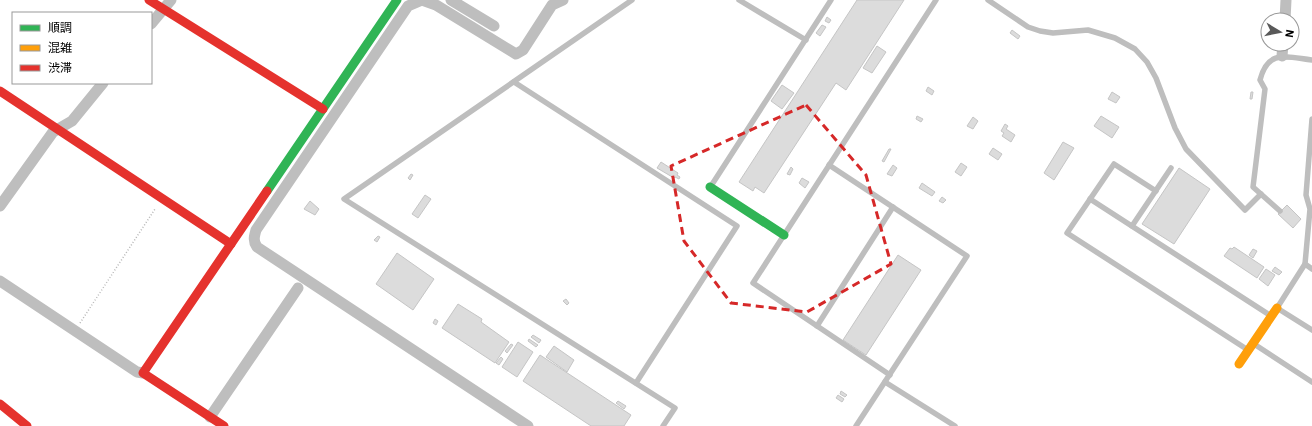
<svg xmlns="http://www.w3.org/2000/svg" width="1312" height="426" font-family="'IBM Plex Sans','Noto Sans JP',sans-serif">
	<rect width="100%" height="100%" fill="#fff"/>
	<g fill="#dcdcdc" stroke="#c5c5c5">
		<polygon points="857,0 904,0 846,90 836,83 764,193 755,187 753,191 739,182"/>
		<polygon points="827,17 831,20 829,23 825,21"/>
		<polygon points="822,25 826,27 820,36 816,33"/>
		<polygon points="1012,30 1020,36 1018,39 1010,33"/>
		<polygon points="877,46 886,52 872,73 863,68"/>
		<polygon points="782,85 794,93 782,109 771,101"/>
		<polygon points="928,87 934,91 932,95 926,91"/>
		<polygon points="1112,92 1120,97 1116,103 1108,99"/>
		<polygon points="1251,92 1253,92 1252,99 1250,99"/>
		<polygon points="917,116 923,119 921,122 916,119"/>
		<polygon points="1101,116 1119,127 1112,138 1094,126"/>
		<polygon points="973,117 978,121 973,129 967,126"/>
		<polygon points="1005,124 1008,126 1006,129 1015,135 1011,142 1002,136 1004,133 1001,131"/>
		<polygon points="1063,142 1074,148 1054,180 1044,173"/>
		<polygon points="993,148 1002,154 998,160 989,154"/>
		<polygon points="889,149 891,149 884,162 882,161"/>
		<polygon points="661,162 678,173 677,175 680,177 679,179 675,177 674,178 657,168"/>
		<polygon points="961,163 967,167 961,176 955,172"/>
		<polygon points="893,165 897,168 892,176 887,174"/>
		<polygon points="791,167 793,169 790,175 787,174"/>
		<polygon points="1179,168 1210,189 1174,244 1142,224"/>
		<polygon points="411,174 413,175 410,180 408,178"/>
		<polygon points="802,178 809,182 805,188 799,183"/>
		<polygon points="922,183 935,192 932,196 919,188"/>
		<polygon points="425,195 431,199 418,218 412,214"/>
		<polygon points="942,197 946,200 943,203 939,201"/>
		<polygon points="310,201 319,209 315,215 304,209"/>
		<polygon points="1287,205 1301,219 1293,228 1278,214"/>
		<polygon points="378,236 380,237 377,242 374,240"/>
		<polygon points="1234,247 1264,267 1257,278 1224,256 1230,248 1232,249"/>
		<polygon points="1253,249 1257,251 1253,258 1249,255"/>
		<polygon points="397,253 434,279 413,310 376,284"/>
		<polygon points="898,255 921,270 866,355 843,340"/>
		<polygon points="1275,267 1282,272 1279,275 1272,271"/>
		<polygon points="1266,269 1275,275 1268,286 1259,279"/>
		<polygon points="566,299 569,303 567,305 563,301"/>
		<polygon points="458,304 482,319 481,322 509,342 495,363 442,328"/>
		<polygon points="435,319 438,321 436,325 433,323"/>
		<polygon points="533,335 541,340 539,343 531,337"/>
		<polygon points="529,339 538,345 536,347 528,341"/>
		<polygon points="518,342 533,352 517,377 502,367"/>
		<polygon points="511,344 513,345 507,353 505,351"/>
		<polygon points="554,346 574,360 567,372 546,357"/>
		<polygon points="540,355 631,415 624,426 591,426 523,381"/>
		<polygon points="501,357 503,359 499,365 496,363"/>
		<polygon points="841,391 847,395 845,397 840,394"/>
		<polygon points="838,395 844,399 842,402 836,398"/>
		<polygon points="618,401 626,406 624,409 616,403"/>
	</g>
	<g fill="none" stroke-linecap="round" stroke-linejoin="round">
		<polyline stroke="#b8b8b8" stroke-width="1.5" stroke-dasharray="1 2" stroke-linecap="butt" points="80,323 155,209"/>
		<g stroke="#bebebe" stroke-width="5.5">
			<polyline points="632,0 344,199 675,408 663,426"/>
			<polyline points="739,0 806,40"/>
			<polyline points="988,0 1028,27 1040,31 1053,33 1088,30 1115,38 1135,49 1147,62 1156,78 1175,128 1186,149 1245,210 1261,194"/>
			<polyline points="514,82 737,226 636,383"/>
			<polyline points="1312,119 1306,195 1310,209 1305,264 1312,269"/>
			<polyline points="829,165 967,256 856,426"/>
			<polyline points="711,186 831,0"/>
			<polyline points="1156,191 1114,164 1067,233 1248,350"/>
			<polyline points="1090,199 1271,316"/>
			<path d="M1280,211L1253,187L1265,89L1260,80C1268,49 1286,57 1312,60"/>
			<polyline points="1132,226 1171,168"/>
			<polyline points="1305,264 1277,308 1312,330"/>
			<polyline points="817,326 893,207"/>
			<polyline points="1254,344 1312,382"/>
			<polyline points="890,375 753,283 936,0"/>
			<polyline points="885,382 955,426"/>
		</g>
		<g stroke="#bebebe" stroke-width="11">
			<polyline points="451,0 494,26"/>
			<polyline points="1285,20 1286,0"/>
			<polyline points="151,24 171,0"/>
			<polyline points="1282,56 1283,44"/>
			<polyline points="0,206 53,132 72,121 103,83"/>
			<polyline points="0,281 137,372 143,373"/>
			<polyline points="210,417 298,288"/>
			<path d="M528,426L257,247C253,241 254,237 256,230L408,6L422,0L436,5L516,54L523,50L552,5L563,0"/>
		</g>
		<g stroke="#30b455" stroke-width="9">
			<polyline points="710,187 784,235"/>
			<polyline points="267,191 397,0"/>
		</g>
		<polyline stroke="#ff9f0a" stroke-width="9" points="1239,364 1277,308"/>
		<g stroke="#e5322d" stroke-width="9">
			<polyline points="149,0 323,109"/>
			<polyline points="0,91 231,244"/>
			<polyline points="0,404 27,426"/>
			<polyline points="224,426 143,373 267,191"/>
		</g>
	</g>
	<path fill="none" stroke="#d62828" stroke-width="3" stroke-dasharray="8 5" stroke-linejoin="round" d="M806,105L866,175L891,264L807,312L731,303L684,241L671,166Z"/>
	<rect x="12" y="12" width="140" height="72" fill="#ffffff" stroke="#999999"/>
	<rect x="20" y="25" width="20" height="6" fill="#30b455" stroke="#999999"/>
	<text x="48" y="32" font-size="12" fill="#000000">順調</text>
	<rect x="20" y="45" width="20" height="6" fill="#ff9f0a" stroke="#999999"/>
	<text x="48" y="52" font-size="12" fill="#000000">混雑</text>
	<rect x="20" y="65" width="20" height="6" fill="#e5322d" stroke="#999999"/>
	<text x="48" y="72" font-size="12" fill="#000000">渋滞</text>
	<g transform="translate(1280 32) rotate(100)"><circle r="19" fill="#ffffff" stroke="#999999"/>
	<path d="M0-3L7 15L0 10L-7 15Z" fill="#595959"/>
	<text y="-6" font-size="11" font-weight="bold" text-anchor="middle" fill="#000000">N</text>
	</g>
</svg>
